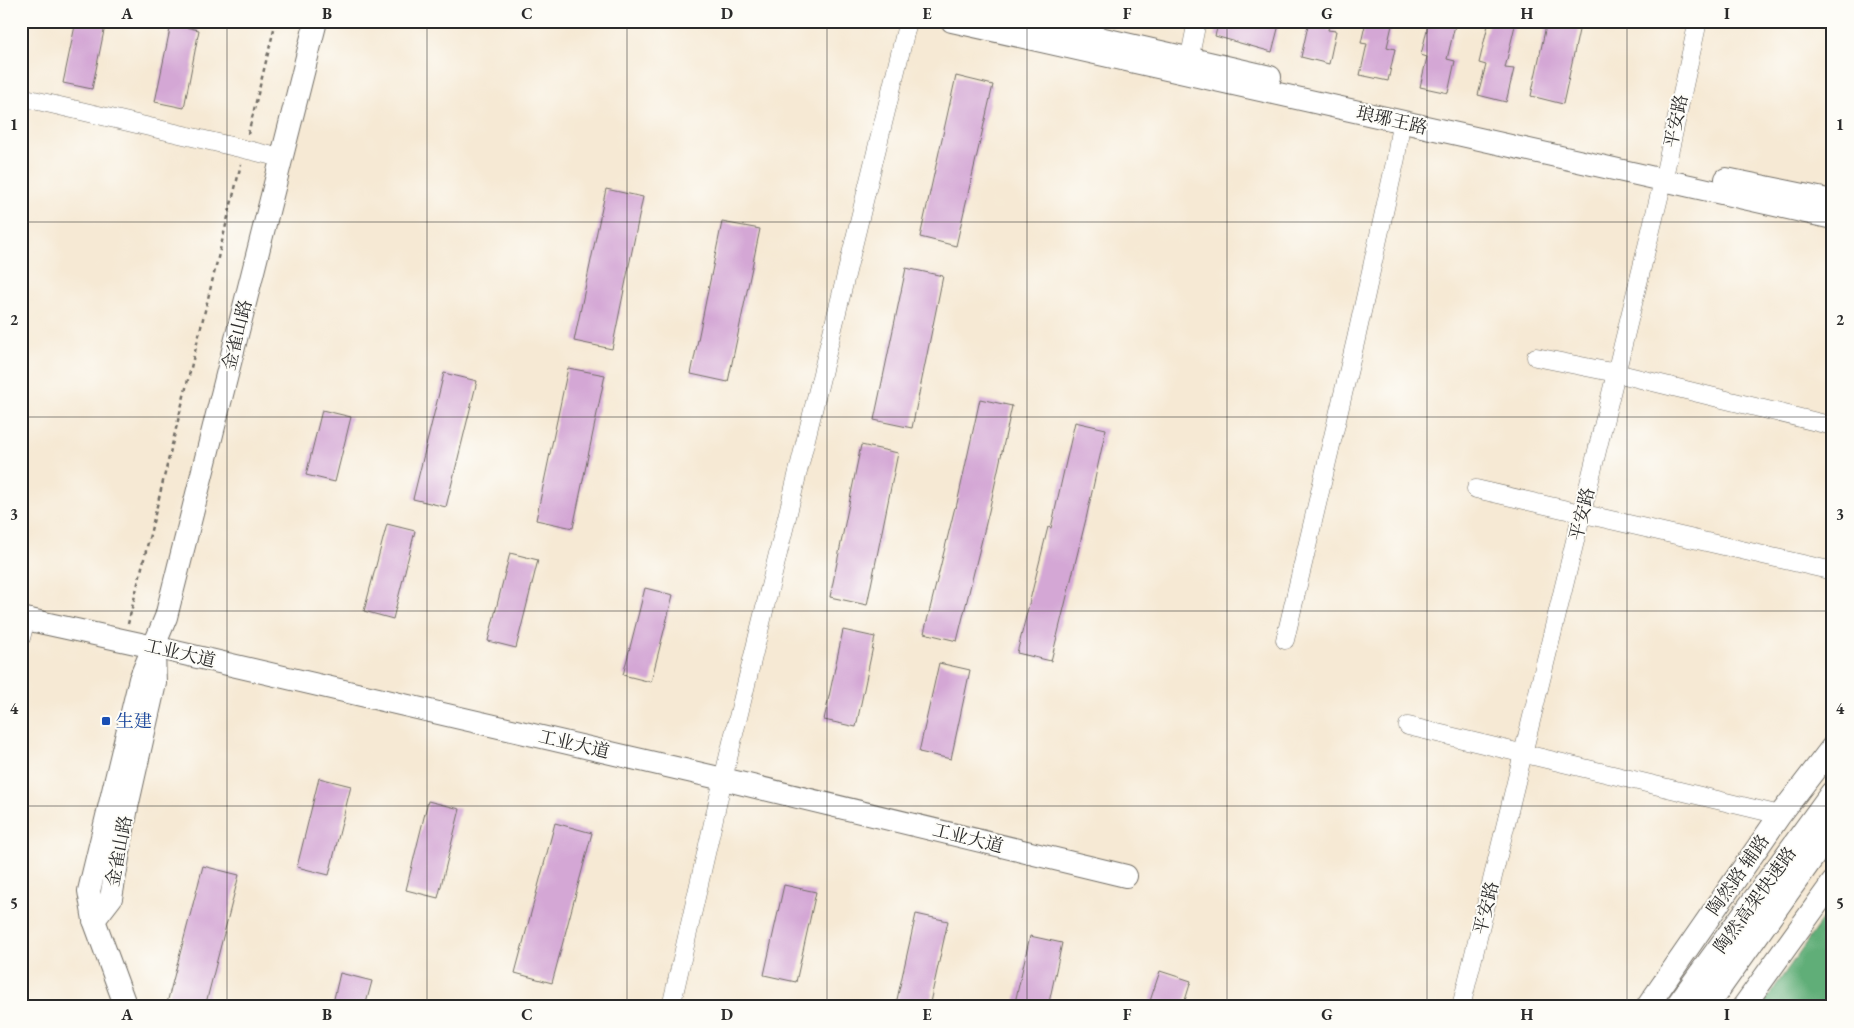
<svg xmlns="http://www.w3.org/2000/svg" width="1854" height="1028" font-family="'EB Garamond','Noto Serif SC',serif">
	<rect width="100%" height="100%" fill="#fdfcf7"/>
	<filter id="ink" filterUnits="userSpaceOnUse"><feTurbulence type="fractalNoise" baseFrequency=".02" numOctaves="2"/><feDisplacementMap in="SourceGraphic" scale="10" xChannelSelector="R" yChannelSelector="G"/><feConvolveMatrix kernelMatrix="1 2 1 2 8 2 1 2 1" color-interpolation-filters="sRGB"/></filter>
	<filter id="wash" filterUnits="userSpaceOnUse"><feTurbulence type="fractalNoise" baseFrequency=".0096" numOctaves="4" result="noise"/><feDisplacementMap in="SourceGraphic" scale="20" xChannelSelector="R" yChannelSelector="G"/><feGaussianBlur stdDeviation="1.12" result="paint"/><feColorMatrix in="noise" values="0 0 0 0 0 0 0 0 0 0 0 0 0 0 0 0 0 1.4 0 .05"/><feComposite in="paint" operator="in"/></filter>
	<g filter="url(#wash)">
		<rect width="100%" height="100%" fill="#f6e9d4"/>
		<polygon fill="#60ae78" stroke="#466c52" points="1833,904 1833,1003 1830,1007 1761,1007"/>
		<g id="blocks">
			<g fill="#d4a7d5">
				<polygon points="76,21 106,21 92,89 63,83"/>
				<polygon points="1219,21 1280,21 1272,52 1215,36"/>
				<polygon points="1309,21 1330,21 1328,30 1336,31 1329,64 1301,57"/>
				<polygon points="1366,21 1393,21 1387,47 1395,49 1388,81 1360,75 1367,44 1361,43"/>
				<polygon points="1429,21 1456,21 1447,59 1455,61 1448,93 1420,87 1427,57 1421,55"/>
				<polygon points="1489,21 1516,21 1505,68 1514,69 1506,102 1478,95 1486,65 1479,63"/>
				<polygon points="1547,21 1581,21 1563,104 1531,96"/>
				<polygon points="171,24 199,30 184,108 155,102"/>
				<polygon points="956,76 993,85 956,246 920,237"/>
				<polygon points="606,189 643,197 612,349 574,341"/>
				<polygon points="722,222 760,229 728,382 691,374"/>
				<polygon points="906,268 943,276 912,428 874,420"/>
				<polygon points="568,368 605,375 573,528 536,520"/>
				<polygon points="444,373 477,381 446,507 413,499"/>
				<polygon points="980,399 1012,406 989,511 957,641 924,633 955,507 956,508"/>
				<polygon points="322,410 351,417 335,482 306,475"/>
				<polygon points="1075,422 1106,429 1086,519 1051,661 1017,653 1048,527 1051,528"/>
				<polygon points="861,445 898,453 867,605 830,597"/>
				<polygon points="387,524 415,531 393,619 364,611"/>
				<polygon points="510,553 538,560 516,648 488,641"/>
				<polygon points="645,588 673,595 651,682 623,675"/>
				<polygon points="843,630 875,637 856,727 824,720"/>
				<polygon points="939,663 970,670 951,759 919,752"/>
				<polygon points="319,778 351,786 329,875 297,867"/>
				<polygon points="428,801 460,809 438,898 406,890"/>
				<polygon points="555,823 592,833 552,983 515,973"/>
				<polygon points="203,866 239,875 205,1007 166,1007"/>
				<polygon points="784,885 816,892 796,982 764,975"/>
				<polygon points="916,914 948,921 929,1007 910,1007 896,1004"/>
				<polygon points="1030,936 1062,943 1048,1007 1014,1007"/>
				<polygon points="1160,971 1191,981 1183,1007 1148,1007"/>
				<polygon points="340,973 372,981 365,1007 332,1007"/>
			</g>
		</g>
	</g>
	<g filter="url(#ink)">
		<use href="#blocks" fill-opacity="0" stroke="#726e66" stroke-width="1"/>
		<g fill="none" stroke-linecap="round" stroke-linejoin="round">
			<g stroke="#726e66" stroke-width="19">
				<g id="minor">
					<polyline points="1187,71 1197,21"/>
					<polyline points="21,97 269,155"/>
					<polyline points="1536,357 1616,373 1833,426"/>
					<polyline points="1476,489 1833,571"/>
					<polyline points="21,638 26,619"/>
					<polyline points="1285,640 1356,339 1396,158 1401,122"/>
					<polyline points="1408,726 1780,815"/>
					<polyline points="671,1007 723,779 908,21"/>
					<polyline points="1461,1007 1663,181 1698,21"/>
				</g>
			</g>
			<g stroke="#726e66" stroke-width="24">
				<g id="major">
					<polyline points="952,21 1833,218"/>
					<polyline points="1025,21 1270,77"/>
					<polyline points="1726,179 1833,201"/>
					<polyline points="21,618 154,647 723,779 1126,876"/>
					<polyline points="94,920 111,898 127,807 155,683 154,651"/>
					<polyline points="126,1007 94,920 89,891 140,679 166,617 316,21"/>
					<polyline points="1647,1007 1780,815 1833,746"/>
					<polyline points="1743,1007 1833,882"/>
				</g>
			</g>
			<g stroke="#726e66" stroke-width="28">
				<g id="highway">
					<polyline points="1678,1007 1833,794"/>
					<polyline points="1704,1007 1833,826"/>
				</g>
			</g>
			<g stroke="#726e66" stroke-width="2.5" stroke-dasharray="4 4" stroke-linecap="butt">
				<polyline points="248,134 276,21"/>
				<polyline points="128,624 241,164"/>
			</g>
			<use href="#minor" stroke="#fff" stroke-width="18"/>
			<use href="#major" stroke="#fff" stroke-width="22"/>
			<use href="#highway" stroke="#fff" stroke-width="26"/>
		</g>
	</g>
	<path fill="none" stroke="#2b2b2b" stroke-width="1" stroke-opacity="0.55" d="M227,21V1007M427,21V1007M627,21V1007M827,21V1007M1027,21V1007M1227,21V1007M1427,21V1007M1627,21V1007M21,222H1833M21,417H1833M21,611H1833M21,806H1833"/>
	<rect fill="#1a4fb4" stroke="#fdfcf7" stroke-width="2" x="101" y="716" width="10" height="10" rx="2.5"/>
	<g text-anchor="middle" stroke-width="4" stroke-linejoin="round" paint-order="stroke">
		<g font-size="18" fill="#2b2b2b" stroke="#fdfcf7">
			<text transform="translate(1392 120) rotate(13)" y="6">琅琊王路</text>
			<text transform="translate(1676 121) rotate(-78)" y="6">平安路</text>
			<text transform="translate(237 335) rotate(-76)" y="6">金雀山路</text>
			<text transform="translate(1582 514) rotate(-76)" y="6">平安路</text>
			<text transform="translate(180 653) rotate(13)" y="6">工业大道</text>
			<text transform="translate(574 744) rotate(13)" y="6">工业大道</text>
			<text transform="translate(968 838) rotate(14)" y="6">工业大道</text>
			<text transform="translate(119 851) rotate(-79)" y="6">金雀山路</text>
			<text transform="translate(1738 875) rotate(-55)" y="6">陶然路 辅路</text>
			<text transform="translate(1755 900) rotate(-54)" y="6">陶然高架快速路</text>
			<text transform="translate(1486 908) rotate(-76)" y="6">平安路</text>
		</g>
		<g font-size="18" fill="#164399" stroke="#fdfcf7" text-anchor="start">
			<text x="116" y="727">生建</text>
		</g>
	</g>
	<rect width="1854" height="1028" fill="none" stroke="#fdfcf7" stroke-width="55"/>
	<rect x="28" y="28" width="1798" height="972" fill="none" stroke="#2b2b2b" stroke-width="2"/>
	<g font-size="16" text-anchor="middle" font-weight="bold" fill="#2b2b2b">
		<text x="127" y="19">A</text>
		<text x="327" y="19">B</text>
		<text x="527" y="19">C</text>
		<text x="727" y="19">D</text>
		<text x="927" y="19">E</text>
		<text x="1127" y="19">F</text>
		<text x="1327" y="19">G</text>
		<text x="1527" y="19">H</text>
		<text x="1727" y="19">I</text>
		<text x="14" y="130">1</text>
		<text x="1840" y="130">1</text>
		<text x="14" y="325">2</text>
		<text x="1840" y="325">2</text>
		<text x="14" y="520">3</text>
		<text x="1840" y="520">3</text>
		<text x="14" y="714">4</text>
		<text x="1840" y="714">4</text>
		<text x="14" y="909">5</text>
		<text x="1840" y="909">5</text>
		<text x="127" y="1020">A</text>
		<text x="327" y="1020">B</text>
		<text x="527" y="1020">C</text>
		<text x="727" y="1020">D</text>
		<text x="927" y="1020">E</text>
		<text x="1127" y="1020">F</text>
		<text x="1327" y="1020">G</text>
		<text x="1527" y="1020">H</text>
		<text x="1727" y="1020">I</text>
	</g>
</svg>
